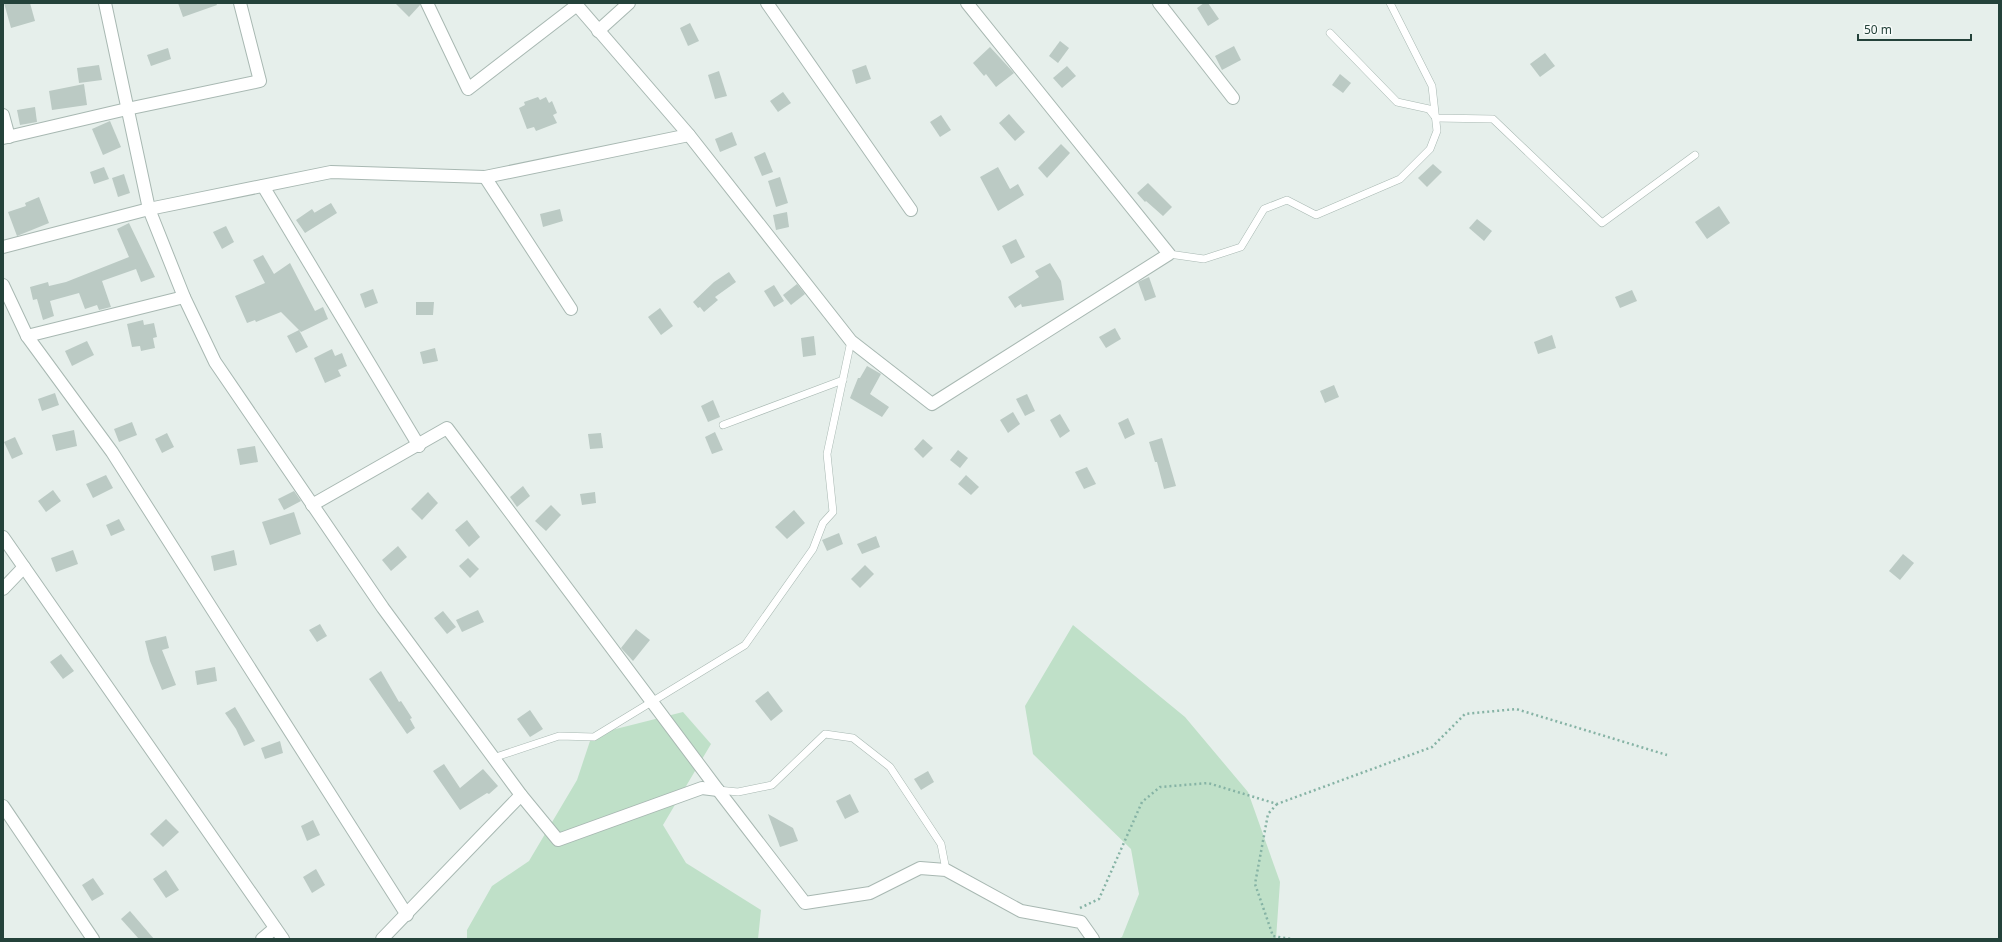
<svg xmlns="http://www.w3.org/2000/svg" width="2002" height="942" font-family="'Noto Sans',sans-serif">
	<rect width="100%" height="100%" fill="#e6efeb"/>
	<g fill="#bfe0c8">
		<polygon points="1073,625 1185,717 1248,792 1280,882 1276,939 1118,939 1122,937 1139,894 1131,849 1033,754 1025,706"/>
		<polygon points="683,712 711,744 663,825 686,863 761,910 758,939 467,939 467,930 492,886 529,861 577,780 592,735"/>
	</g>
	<g fill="#bbcac4">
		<polygon points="4,3 30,3 35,21 11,28"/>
		<polygon points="178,3 216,3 217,5 183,17"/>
		<polygon points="395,3 420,3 420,5 409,17"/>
		<polygon points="1204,3 1208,3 1219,19 1208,26 1197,8"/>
		<polygon points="690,23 699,41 688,46 680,28"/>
		<polygon points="1060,41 1069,48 1058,63 1049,56"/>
		<polygon points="1234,46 1241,60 1222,70 1215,56"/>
		<polygon points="990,47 1014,73 996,87 986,74 984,76 973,63"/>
		<polygon points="168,48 171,59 151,66 147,55"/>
		<polygon points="1545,53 1555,66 1540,77 1530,64"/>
		<polygon points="99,65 102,80 79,83 77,68"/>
		<polygon points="866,65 871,79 856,84 852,70"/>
		<polygon points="1067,66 1076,76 1062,88 1053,78"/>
		<polygon points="719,71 727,96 715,99 708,75"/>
		<polygon points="1340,74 1351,83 1343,93 1332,85"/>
		<polygon points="84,84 87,105 52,110 49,91"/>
		<polygon points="783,92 791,103 778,112 770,101"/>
		<polygon points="538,97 540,100 546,97 549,103 552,101 557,113 553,115 557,123 536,131 534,127 527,129 519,108 525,105 524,102"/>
		<polygon points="35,107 37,122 20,125 17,110"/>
		<polygon points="1009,114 1025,132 1015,141 999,123"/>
		<polygon points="941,115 951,130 940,137 930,122"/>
		<polygon points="110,121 121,147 103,155 92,129"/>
		<polygon points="732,132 737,145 720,152 715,139"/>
		<polygon points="1061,144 1070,153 1047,178 1038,168"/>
		<polygon points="765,152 773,172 762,176 754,157"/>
		<polygon points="1433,164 1442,172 1427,187 1418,178"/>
		<polygon points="104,167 109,179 94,184 90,172"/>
		<polygon points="998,167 1010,189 1018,184 1024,195 998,211 980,177"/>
		<polygon points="124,174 130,193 118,197 112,178"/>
		<polygon points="780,177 788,203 776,207 768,181"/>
		<polygon points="1148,183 1172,207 1163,216 1146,201 1145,202 1137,193"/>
		<polygon points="39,197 49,223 17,236 8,212 26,206 25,203"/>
		<polygon points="331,203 337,213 305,233 296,220 312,209 320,221 314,213"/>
		<polygon points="1719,206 1730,223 1707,239 1695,222"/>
		<polygon points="560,209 563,221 543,227 540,214"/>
		<polygon points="787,212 789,227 776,230 773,215"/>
		<polygon points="1477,219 1492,231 1484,241 1469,228"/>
		<polygon points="129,223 155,277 141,282 136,269 102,281 111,307 99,310 97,305 85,309 79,293 50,301 54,316 43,320 37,299 33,300 30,287 48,282 49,286 66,282 129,257 117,229"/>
		<polygon points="226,226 234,242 222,249 213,232"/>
		<polygon points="1016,239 1025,257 1011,264 1002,246"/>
		<polygon points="263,255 274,274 290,263 315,311 323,307 328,319 301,332 299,330 308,347 296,353 287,336 299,330 281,312 256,322 255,320 247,323 235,296 265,283 253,260"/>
		<polygon points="1050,263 1061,281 1064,300 1022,307 1021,304 1015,308 1008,297 1039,277 1035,271"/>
		<polygon points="729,272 736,282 715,297 718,300 704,312 700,307 698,308 693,302 714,282"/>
		<polygon points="1149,277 1156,297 1145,301 1138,282"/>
		<polygon points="797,284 805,294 791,305 783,295"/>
		<polygon points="774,285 784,301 774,307 764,291"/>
		<polygon points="373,289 378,303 365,308 360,294"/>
		<polygon points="1632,290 1637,301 1620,308 1615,297"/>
		<polygon points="416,302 434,302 433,315 416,315"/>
		<polygon points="660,308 673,326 661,335 648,317"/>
		<polygon points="143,320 144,325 154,323 157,337 153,338 155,348 141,351 140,346 132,347 127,324"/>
		<polygon points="1115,328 1121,339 1106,348 1099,337"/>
		<polygon points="1552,335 1556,348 1538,354 1534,342"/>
		<polygon points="814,336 816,355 803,357 801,338"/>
		<polygon points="87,341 94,355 72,366 65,351"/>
		<polygon points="435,348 438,361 423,364 420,352"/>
		<polygon points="332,349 335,356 342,353 347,366 338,370 341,376 325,383 314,358"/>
		<polygon points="867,366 881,374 870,394 889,407 882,417 850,398 858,378 860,378"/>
		<polygon points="1334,385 1339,397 1325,403 1320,391"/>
		<polygon points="55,393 59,405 42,411 38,399"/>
		<polygon points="1027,394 1035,411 1025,416 1016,399"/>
		<polygon points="713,400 720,417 708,422 701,406"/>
		<polygon points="1013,412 1020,424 1008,433 1000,420"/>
		<polygon points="1060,414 1070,431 1060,438 1050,420"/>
		<polygon points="1128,418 1135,434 1125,439 1118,423"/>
		<polygon points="132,422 137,435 119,442 114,429"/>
		<polygon points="74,430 77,446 56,451 52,435"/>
		<polygon points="715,432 723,450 712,454 705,437"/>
		<polygon points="167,433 174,447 162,453 155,439"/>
		<polygon points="601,433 603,448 590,449 588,434"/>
		<polygon points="15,437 23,454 12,459 4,442"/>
		<polygon points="1162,438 1176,486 1164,489 1157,462 1155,462 1149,442"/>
		<polygon points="923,439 933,448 923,458 914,449"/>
		<polygon points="255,446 258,462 240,465 237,449"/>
		<polygon points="958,450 968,458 960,468 950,460"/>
		<polygon points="1087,467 1096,484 1084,489 1075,472"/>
		<polygon points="106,475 113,488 93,498 86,484"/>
		<polygon points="966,475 979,487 971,495 958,484"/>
		<polygon points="523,486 530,496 517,507 510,497"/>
		<polygon points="53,490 61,501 46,512 38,501"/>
		<polygon points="294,491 301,501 284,510 278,499"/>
		<polygon points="428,492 438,503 422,520 411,509"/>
		<polygon points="595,492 596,503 582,505 580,494"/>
		<polygon points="551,505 561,515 546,531 535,521"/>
		<polygon points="794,510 805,523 787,539 775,527"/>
		<polygon points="294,512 301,534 270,545 262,522"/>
		<polygon points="119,519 125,530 111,536 106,525"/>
		<polygon points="467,520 480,537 469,547 455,530"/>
		<polygon points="839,533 843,544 827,551 822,540"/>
		<polygon points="876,536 880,547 862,554 857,544"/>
		<polygon points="398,546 407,557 391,571 382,560"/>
		<polygon points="73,550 78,564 56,572 51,558"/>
		<polygon points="234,550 237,565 214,571 211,556"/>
		<polygon points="1903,554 1914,563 1900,580 1889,571"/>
		<polygon points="468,558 479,569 470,578 459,566"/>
		<polygon points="865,565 874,574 860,588 851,579"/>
		<polygon points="478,610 484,622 462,632 456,620"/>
		<polygon points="443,611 456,627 447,634 434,618"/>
		<polygon points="320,624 327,636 317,642 309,630"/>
		<polygon points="636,629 650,640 633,661 621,648"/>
		<polygon points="166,636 169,648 162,650 176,685 162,690 150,661 145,641"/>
		<polygon points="61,654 74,671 63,679 50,662"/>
		<polygon points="215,667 217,681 197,685 195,671"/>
		<polygon points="381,671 399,702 401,701 412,718 410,719 415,728 407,734 369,679"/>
		<polygon points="768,691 783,711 771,721 755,701"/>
		<polygon points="235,707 255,741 244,746 236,729 225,713"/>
		<polygon points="530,710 543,729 530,737 517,719"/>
		<polygon points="280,741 283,753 265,759 261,748"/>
		<polygon points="444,764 460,788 483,769 498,786 489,794 487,793 460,810 433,771"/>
		<polygon points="928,771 934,782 921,790 914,779"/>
		<polygon points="850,794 859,812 845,819 836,801"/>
		<polygon points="768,814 793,828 798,841 780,847"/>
		<polygon points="166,819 179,832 163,847 150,834"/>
		<polygon points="313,820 320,835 307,841 301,826"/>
		<polygon points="316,869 325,885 312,893 303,877"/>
		<polygon points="166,870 179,890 166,898 153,879"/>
		<polygon points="93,878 104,894 92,901 82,885"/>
		<polygon points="130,911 154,939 139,939 121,919"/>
	</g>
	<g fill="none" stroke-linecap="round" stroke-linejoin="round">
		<g stroke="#a8b8b2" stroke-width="8">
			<g id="service">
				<polyline points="1330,33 1397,102 1429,109 1436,118 1493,119 1602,223 1695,155"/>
				<polyline points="1169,254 1204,259 1241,247 1264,209 1287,200 1316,215 1400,179 1430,149 1437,131 1432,86 1390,3"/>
				<polyline points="723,425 843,380"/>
				<polyline points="493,758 559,736 594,737 745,645 813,549 823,523 833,512 827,454 851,341"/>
				<polyline points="718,790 738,792 772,785 825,734 853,738 890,767 941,844 946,870"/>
			</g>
		</g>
		<g stroke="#a8b8b2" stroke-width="14">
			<g id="minor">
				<polyline points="105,3 149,209 184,297 215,362 383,608 521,795 558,840 702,788 718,790"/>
				<polyline points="427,3 468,89 577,5"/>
				<polyline points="575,3 689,135 851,341 932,404 1169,254 967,3"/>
				<polyline points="767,3 911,210"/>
				<polyline points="1159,3 1233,98"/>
				<polyline points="598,31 629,3"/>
				<polyline points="3,115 9,137"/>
				<polyline points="3,138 127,109 260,81 240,3"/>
				<polyline points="485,177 571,309"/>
				<polyline points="263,186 419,446"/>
				<polyline points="3,247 149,209 331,172 485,177 689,135"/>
				<polyline points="3,285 27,336 112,452 407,915"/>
				<polyline points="27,336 184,297"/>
				<polyline points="312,505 447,428 718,790 805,903 870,893 920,868 946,870 1021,911 1081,922 1093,939"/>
				<polyline points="3,537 283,939"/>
				<polyline points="3,589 24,567"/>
				<polyline points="3,806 93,939"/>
				<polyline points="262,939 275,928"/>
				<polyline points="382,939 521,795"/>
			</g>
		</g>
		<g stroke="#86b3a5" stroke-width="2.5" stroke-dasharray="2 3" stroke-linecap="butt">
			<polyline points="1277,804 1268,814 1255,884 1273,936 1291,939"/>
			<polyline points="1080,908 1099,899 1142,802 1160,787 1208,783 1277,804 1432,747 1465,714 1516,709 1667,755"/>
		</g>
		<use href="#service" stroke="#fff" stroke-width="7"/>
		<use href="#minor" stroke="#fff" stroke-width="12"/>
	</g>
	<rect width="2002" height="942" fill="none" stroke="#24423a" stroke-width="8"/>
	<path d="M1858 34v6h113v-6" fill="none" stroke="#24423a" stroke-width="2"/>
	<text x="1864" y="34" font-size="12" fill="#24423a" stroke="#f7fbf9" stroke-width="3" paint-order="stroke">50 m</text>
</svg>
